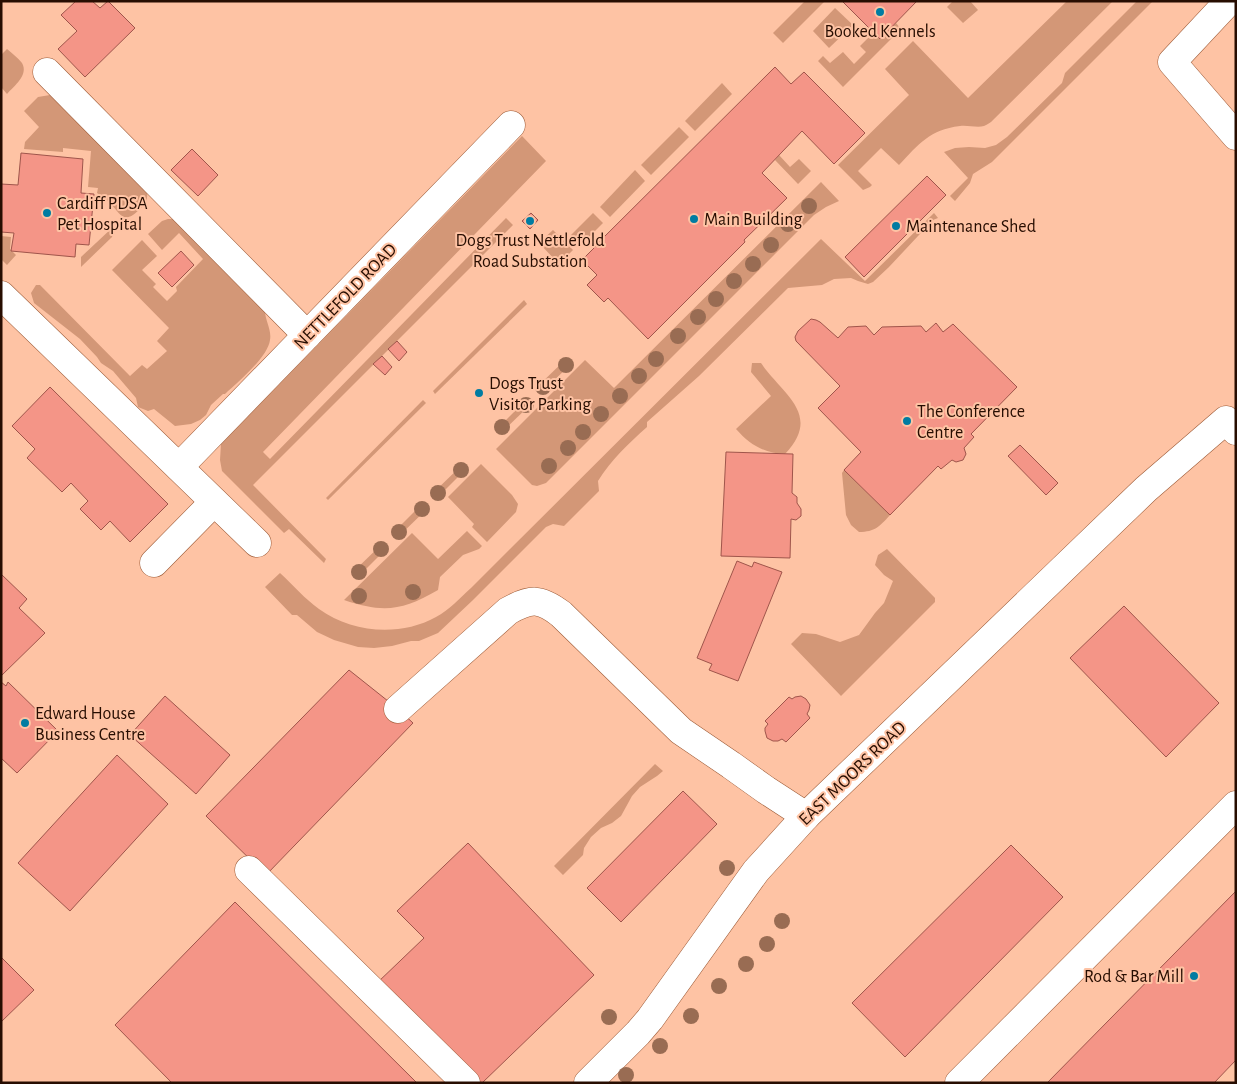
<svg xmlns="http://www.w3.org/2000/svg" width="1237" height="1084" font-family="'Alegreya Sans',sans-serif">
	<rect width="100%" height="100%" fill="#fec3a4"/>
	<g fill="#d39777">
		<polygon points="805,1 825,1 783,43 773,33"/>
		<polygon points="953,1 970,1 978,10 963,23 947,7"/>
		<path d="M1067,1H1113L991,122C989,123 987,125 984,126C977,128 968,125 960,126C929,130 919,144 899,165L881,148L858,171L872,185L870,187L863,190L838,165L909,95L885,69L913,41L968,98Z"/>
		<polygon points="1137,1 1153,1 992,162 973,174 970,183 955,201 950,196 968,178 944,152 955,148 969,147 985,148 996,145 1007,137 1062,83 1065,73"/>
		<polygon points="835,8 853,25 829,48 813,31"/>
		<polygon points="896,23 901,29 843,87 818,61 823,56 830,63 843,52 854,64 866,52 860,46 873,33 880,39"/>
		<path d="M7,49C12,53 18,58 22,63C29,75 14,86 7,94L1,87V55Z"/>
		<polygon points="722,83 732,94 695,131 685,121"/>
		<path d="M50,95L54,97L147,191C148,199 146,203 141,208C124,225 122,216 110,203C106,199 102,196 97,193L98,188L88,187L91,151L63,148V152L24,149L25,142L39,127L24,111L38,97Z"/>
		<polygon points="679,127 689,137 651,175 641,165"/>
		<polygon points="522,136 546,161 263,452 270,459 506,218 513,225 253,485 326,559 324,563 289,529 284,533 222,471 220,460 221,444"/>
		<polygon points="779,155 790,167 799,159 811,171 798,184 775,160"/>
		<polygon points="635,170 645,181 610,217 600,207"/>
		<polygon points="821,182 839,201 826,207 814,215 546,483 537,486 532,485 496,449 585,360 614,388"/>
		<polygon points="593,213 603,223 581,245 571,235"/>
		<path d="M934,213L938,218L933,220L889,267L873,282L868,284L858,281L851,278L834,279L822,285L788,288L699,376L647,422V427C627,445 612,459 598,481L599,491L564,526L553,524L546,527L473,600L438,633L419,641H411L392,646L374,648L358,647L334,640L317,632L297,615H292L265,587L280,573C293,585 305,599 319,609C352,633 400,637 436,617C449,610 460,598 471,588L821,239L865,281Z"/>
		<path d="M168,219H173L265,308C264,319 272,329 270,340C268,357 238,382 225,394H223L211,405L206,415L200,420L191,424L175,426L154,409L148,411L138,407L136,398L113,371L101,363L97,357L80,339L34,303L31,293L36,285H40L130,376L142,365L147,369L167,351L157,341L169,328L112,270L142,240L157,256L142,270L156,284L153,287L167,301L177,291L176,287L203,259L179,233L162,250L148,234L162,221Z"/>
		<polygon points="112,228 113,233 112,237 81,267 81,257"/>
		<polygon points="553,230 573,250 559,264 539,243"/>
		<polygon points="1,236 11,237 10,249 16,255 7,265 1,259"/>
		<polygon points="524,300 527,304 435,394 433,391"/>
		<polygon points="566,359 571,364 541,393 536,388"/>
		<path d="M752,363H761C782,394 823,414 785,454C764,453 750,445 736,429L771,396L751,372Z"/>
		<polygon points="527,399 531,404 501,433 497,429"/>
		<polygon points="423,400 426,403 328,500 326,498"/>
		<polygon points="481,464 512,495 518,504 516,512 487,542 472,527 474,524 448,497"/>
		<polygon points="462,465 466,469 437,498 432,494"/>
		<path d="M844,470L890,515C880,526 875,532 859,532L851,525L846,515L842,473Z"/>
		<polygon points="423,503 428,508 398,537 393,533"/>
		<path d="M467,531L482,546L479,549L463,555L440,577L438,590C402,611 383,613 344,600L412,533L438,559Z"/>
		<polygon points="382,544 387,548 357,578 352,573"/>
		<polygon points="887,549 935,598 935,602 841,696 791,644 802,633 816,634 840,642 859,635 875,613 884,603 893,581 884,575 875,565 878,555"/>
		<polygon points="655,764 663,771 657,776 640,787 632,796 621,816 612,823 601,828 591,837 584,848 583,855 563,875 554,866"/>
	</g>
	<g fill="#f49587" stroke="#9f554b">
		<polygon points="76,1 92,1 100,8 108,1 135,28 85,77 58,49 77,31 61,15"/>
		<polygon points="842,1 917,1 880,39"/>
		<polygon points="775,67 791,84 804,72 865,133 834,164 802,131 762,173 787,198 744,240 745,242 648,339 608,298 604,302 587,285 597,275 582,260 599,243 599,242"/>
		<polygon points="192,149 218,175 198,196 171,170"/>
		<polygon points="21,153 83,159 81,193 94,194 89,245 76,244 75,257 11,251 14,233 1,232 1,184 18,185"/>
		<polygon points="927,176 946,195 864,277 845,257"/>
		<polygon points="531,213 538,220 530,229 522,221"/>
		<polygon points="181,251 194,265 172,287 158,273"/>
		<polygon points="811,319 816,320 820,322 838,338 848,327 866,326 874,335 882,327 921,326 926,332 936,323 943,332 953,324 1017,387 971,434 974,437 964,448 966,454 963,460 956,462 952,460 941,469 938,466 890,515 844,470 861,452 818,408 840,386 796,341 795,337 798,331"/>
		<polygon points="397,341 407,352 399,361 388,349"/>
		<polygon points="382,356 392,367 385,375 373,364"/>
		<polygon points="50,387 168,504 130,542 110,521 101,530 80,509 88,501 71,483 62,492 27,458 35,449 12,426"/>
		<polygon points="1020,445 1058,483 1046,495 1008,456"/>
		<polygon points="726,452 793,454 792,493 797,497 797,503 801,509 801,516 796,520 791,519 790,558 721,556"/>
		<polygon points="737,561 752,567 754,562 782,572 738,681 709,670 712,664 697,658"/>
		<polygon points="1,574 27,599 19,608 45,633 1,676"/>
		<polygon points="1124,606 1219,703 1166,757 1070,658"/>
		<polygon points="349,670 398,709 413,723 266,875 206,816"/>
		<polygon points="1,682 6,686 8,682 58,731 17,773 1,758"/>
		<polygon points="165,696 230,755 196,794 130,735"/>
		<polygon points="801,696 806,699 810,705 809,710 807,714 810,718 786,742 782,739 778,741 773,741 767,738 765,731 765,728 768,724 765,721 789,697 792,699 795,697"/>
		<polygon points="117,755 168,804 70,911 18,863"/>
		<polygon points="683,791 717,824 621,922 587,888"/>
		<polygon points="468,843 594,975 482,1083 472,1083 377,983 424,938 397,911"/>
		<polygon points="1011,845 1063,897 905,1057 852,1003"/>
		<polygon points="1236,891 1236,1062 1235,1061 1214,1083 1047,1083"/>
		<polygon points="235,902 417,1083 172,1083 115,1025"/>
		<polygon points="1,957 34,990 1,1022"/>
	</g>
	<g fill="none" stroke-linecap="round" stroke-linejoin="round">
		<g stroke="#9d5b37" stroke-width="29">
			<g id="minor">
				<polyline points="1229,1 1172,62 1236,136"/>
				<polyline points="47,72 307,335"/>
				<polyline points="1,295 257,543"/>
				<polyline points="179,467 511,125"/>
				<polyline points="154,563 214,502"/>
				<path d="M398,709L508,611C531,598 540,598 561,614L681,731L731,765L766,790L806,816"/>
				<polyline points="249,870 466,1083"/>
				<polyline points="588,1083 638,1033 650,1019 756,871 806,816 1146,489 1226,420 1236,431"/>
				<polyline points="959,1083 1236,805"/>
			</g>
		</g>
		<use href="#minor" stroke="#fff" stroke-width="28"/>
	</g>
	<g fill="#996c53">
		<circle cx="809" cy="206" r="8"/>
		<circle cx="788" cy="224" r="8"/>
		<circle cx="771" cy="245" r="8"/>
		<circle cx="753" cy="264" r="8"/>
		<circle cx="734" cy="281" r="8"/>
		<circle cx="716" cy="299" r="8"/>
		<circle cx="698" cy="317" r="8"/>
		<circle cx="678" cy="336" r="8"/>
		<circle cx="656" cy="359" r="8"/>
		<circle cx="566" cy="365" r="8"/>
		<circle cx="639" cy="376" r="8"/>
		<circle cx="543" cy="387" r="8"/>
		<circle cx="620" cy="396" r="8"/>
		<circle cx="526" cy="405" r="8"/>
		<circle cx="601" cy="414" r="8"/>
		<circle cx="502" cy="427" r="8"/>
		<circle cx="583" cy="432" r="8"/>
		<circle cx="568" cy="448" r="8"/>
		<circle cx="549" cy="466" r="8"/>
		<circle cx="461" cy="470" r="8"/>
		<circle cx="438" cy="493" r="8"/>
		<circle cx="422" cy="509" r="8"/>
		<circle cx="399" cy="532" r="8"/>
		<circle cx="381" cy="549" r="8"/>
		<circle cx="359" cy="572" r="8"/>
		<circle cx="413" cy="592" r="8"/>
		<circle cx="359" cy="596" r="8"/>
		<circle cx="727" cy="868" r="8"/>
		<circle cx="782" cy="921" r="8"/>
		<circle cx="767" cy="944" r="8"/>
		<circle cx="746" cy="964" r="8"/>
		<circle cx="719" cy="986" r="8"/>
		<circle cx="691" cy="1016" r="8"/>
		<circle cx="609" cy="1017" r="8"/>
		<circle cx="660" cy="1046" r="8"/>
		<circle cx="626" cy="1075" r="8"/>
	</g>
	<g fill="#007ca2" stroke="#fec3a4" stroke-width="2">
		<circle cx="880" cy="12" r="5"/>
		<circle cx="47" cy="213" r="5"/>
		<circle cx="694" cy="219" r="5"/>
		<circle cx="530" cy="221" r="5"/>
		<circle cx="896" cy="226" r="5"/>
		<circle cx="479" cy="393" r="5"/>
		<circle cx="907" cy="421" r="5"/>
		<circle cx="25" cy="723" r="5"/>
		<circle cx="1194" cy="976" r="5"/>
	</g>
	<g text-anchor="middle" stroke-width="4" stroke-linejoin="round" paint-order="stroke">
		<g font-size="18" fill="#270d01" stroke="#fec3a4" text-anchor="start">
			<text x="880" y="37" text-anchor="middle">Booked Kennels</text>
			<text x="57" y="209">Cardiff PDSA<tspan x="57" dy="21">Pet Hospital</tspan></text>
			<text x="704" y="225">Main Building</text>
			<text x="906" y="232">Maintenance Shed</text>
			<text x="530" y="246" text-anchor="middle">Dogs Trust Nettlefold<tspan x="530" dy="21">Road Substation</tspan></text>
			<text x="489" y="389">Dogs Trust<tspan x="489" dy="21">Visitor Parking</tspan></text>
			<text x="917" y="417">The Conference<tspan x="917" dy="21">Centre</tspan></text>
			<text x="35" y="719">Edward House<tspan x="35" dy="21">Business Centre</tspan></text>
			<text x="1184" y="982" text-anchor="end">Rod &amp; Bar Mill</text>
		</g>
		<g font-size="18" fill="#270d01" stroke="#fec3a4">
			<text transform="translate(345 296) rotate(-46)" y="6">NETTLEFOLD ROAD</text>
			<text transform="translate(852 773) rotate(-44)" y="6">EAST MOORS ROAD</text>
		</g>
	</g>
	<rect width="1237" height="1084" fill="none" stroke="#270d01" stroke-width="5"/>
</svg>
